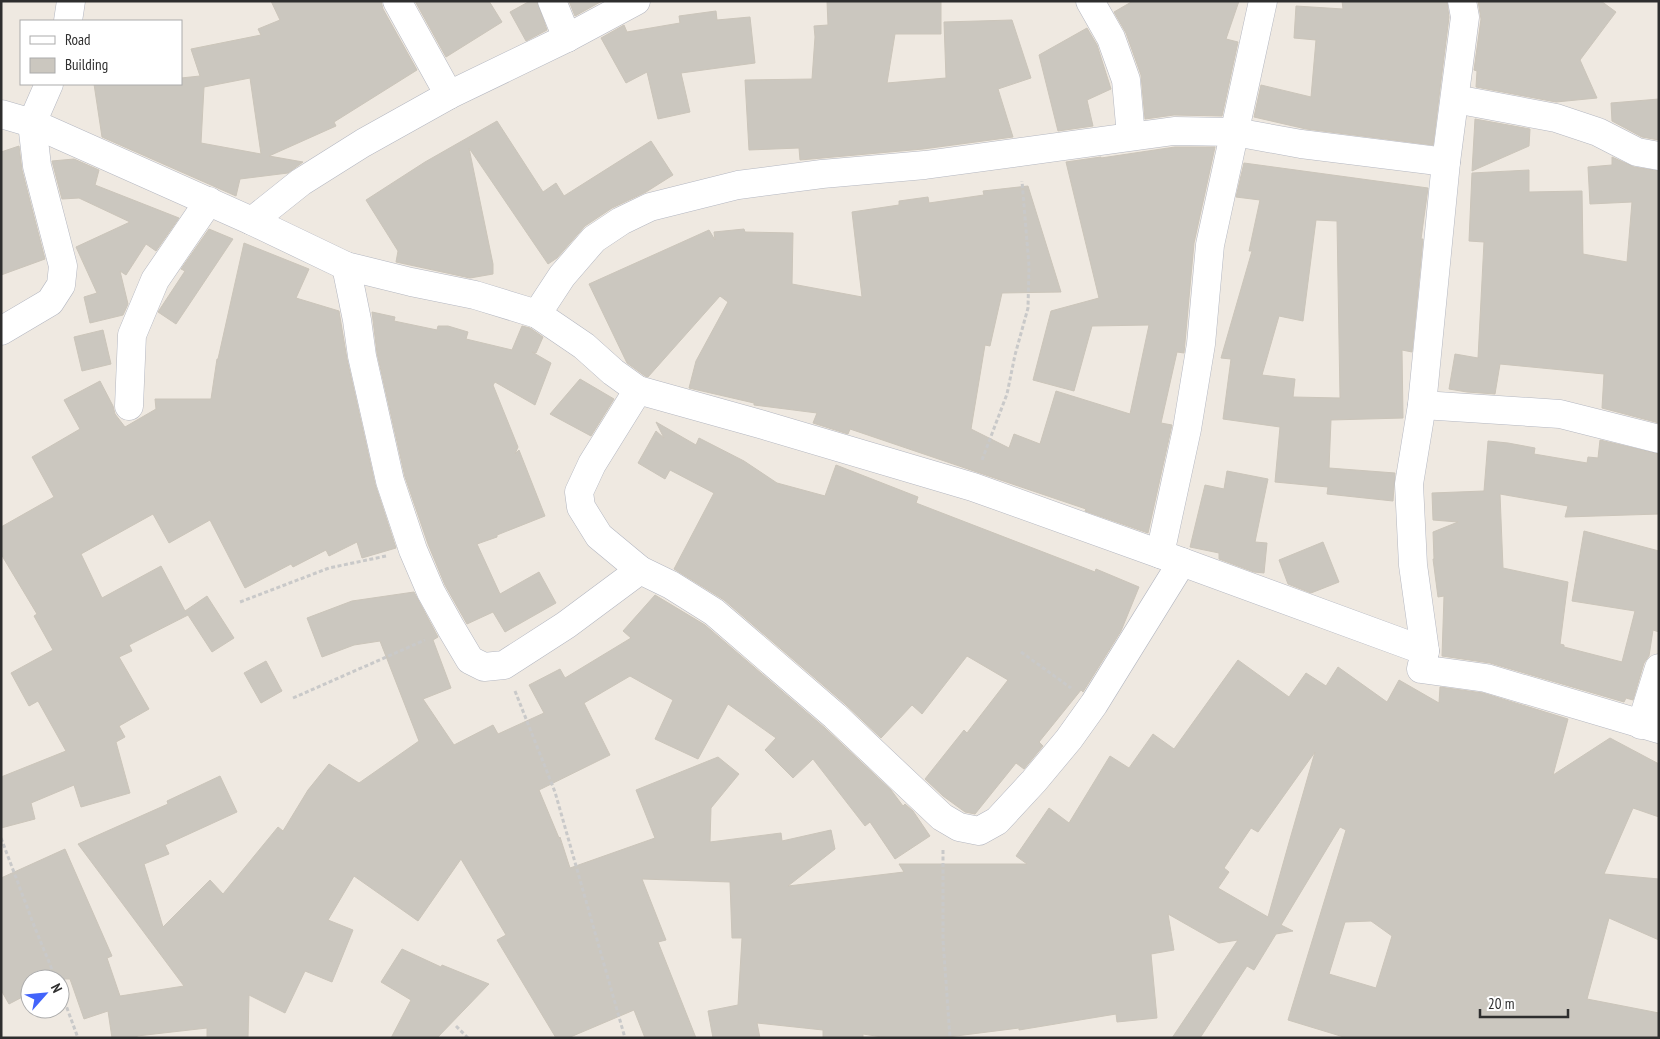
<svg xmlns="http://www.w3.org/2000/svg" width="1660" height="1039" font-family="'PT Sans Narrow',sans-serif">
	<rect width="100%" height="100%" fill="#efe9e1"/>
	<g fill="#cbc7bf" stroke="#cbc5ba" fill-rule="evenodd">
		<path d="M271,1H381L383,9L417,70L334,122L336,126L269,156L303,162L288,173L240,179L236,196L102,137L94,84H181V78L200,76L191,49L261,35L258,29L280,20ZM250,78L261,154L201,143L204,87Z"/>
		<polygon points="415,1 489,1 502,22 446,57"/>
		<polygon points="530,1 537,1 547,30 526,41 510,12"/>
		<polygon points="569,1 602,1 575,16"/>
		<polygon points="827,1 941,1 941,34 895,34 887,83 946,78 944,22 1012,20 1031,78 998,89 1013,137 923,149 800,160 799,148 749,150 745,80 812,79 815,37 814,26 828,25"/>
		<polygon points="1133,1 1239,1 1226,39 1238,42 1222,116 1174,115 1145,119 1141,75 1126,33 1114,12"/>
		<polygon points="1342,1 1447,2 1449,17 1433,145 1306,129 1254,117 1261,85 1311,97 1316,40 1294,38 1296,6 1343,9"/>
		<polygon points="1478,1 1601,1 1616,12 1580,60 1597,98 1556,102 1476,87 1477,71 1474,70 1481,19"/>
		<polygon points="716,11 717,20 750,17 755,63 681,73 690,112 658,119 647,72 626,83 601,38 624,25 627,32 680,23 679,16"/>
		<polygon points="1087,28 1097,45 1111,89 1087,100 1093,126 1058,131 1039,55"/>
		<polygon points="1659,99 1659,140 1642,137 1612,121 1611,103"/>
		<polygon points="1475,119 1530,129 1529,146 1472,171"/>
		<polygon points="497,121 543,192 556,183 564,196 651,141 673,175 646,192 612,208 585,226 557,258 548,264 469,148 493,264 493,274 470,278 396,262 398,251 366,200 425,162"/>
		<polygon points="19,146 22,170 45,259 1,275 1,152"/>
		<polygon points="1175,147 1215,147 1194,243 1184,353 1177,352 1161,423 1172,425 1148,533 1085,511 1086,509 850,429 848,434 813,423 817,413 754,405 754,403 689,388 696,361 728,302 720,296 648,377 645,376 627,363 589,284 709,230 715,240 714,232 744,229 745,232 793,233 792,284 862,297 852,212 899,205 899,201 928,197 929,203 984,195 983,191 1028,186 1061,292 1002,293 990,346 985,345 971,429 1009,448 1014,434 1040,444 1056,391 1130,414 1149,325 1092,326 1074,391 1033,380 1051,311 1099,298 1066,162 1101,157 1101,158"/>
		<polygon points="1612,157 1634,167 1659,171 1659,423 1602,408 1604,374 1500,364 1495,394 1467,392 1449,389 1455,354 1478,358 1484,242 1469,241 1472,173 1529,170 1529,192 1582,191 1583,254 1627,262 1632,202 1590,204 1588,167 1612,165"/>
		<polygon points="74,159 99,170 95,185 179,218 156,251 146,244 126,275 120,271 128,304 123,315 90,323 84,297 97,293 76,247 130,222 79,198 62,199 52,161"/>
		<path d="M1244,163L1428,188L1421,239H1423L1412,352L1402,350L1403,418L1331,420L1329,468L1395,473L1393,501L1327,494L1328,487L1275,482L1280,427L1223,419L1231,359L1221,358L1252,251H1249L1260,200L1236,197ZM1316,220L1337,221L1340,398L1293,397L1295,379L1262,375L1279,316L1303,321Z"/>
		<polygon points="209,229 233,239 176,324 158,312 185,271 181,269"/>
		<polygon points="244,243 309,269 296,298 339,311 347,359 375,484 396,548 362,558 357,542 329,556 326,550 293,567 291,564 245,588 210,520 169,543 153,514 81,554 102,598 161,566 185,611 207,596 234,638 212,652 188,615 129,645 132,651 119,657 149,709 119,726 125,737 116,742 130,793 81,807 74,785 31,803 35,819 1,828 1,777 66,751 38,701 29,706 11,673 53,650 34,616 37,614 1,554 1,527 54,497 32,457 80,429 64,400 100,381 113,406 115,414 125,427 156,409 155,399 211,399 217,359 218,359"/>
		<polygon points="372,312 395,317 394,321 437,330 438,326 448,326 468,332 466,339 512,350 522,326 530,328 543,337 536,353 532,352 551,363 535,405 495,382 493,385 518,447 515,454 519,450 545,516 497,535 497,537 477,544 500,594 539,572 556,603 505,632 493,612 467,624 445,585 428,544 405,477 377,353"/>
		<polygon points="103,330 111,364 82,371 74,337"/>
		<polygon points="580,379 614,399 591,436 550,414"/>
		<polygon points="656,422 696,445 699,438 744,461 777,483 825,496 836,465 918,497 916,503 1095,572 1096,569 1139,587 1121,631 1083,692 1081,690 1039,742 1043,746 1024,769 1016,763 975,814 965,812 943,796 925,779 964,730 967,733 1008,680 967,656 922,714 912,705 881,738 845,704 724,600 674,569 714,493 670,470 665,479 638,463 656,431 664,438"/>
		<polygon points="1600,440 1659,454 1659,514 1565,517 1568,506 1500,494 1503,568 1568,582 1560,644 1564,645 1564,647 1622,662 1635,611 1572,601 1584,531 1659,551 1659,632 1653,630 1649,656 1644,663 1633,700 1626,698 1624,702 1490,663 1442,656 1444,596 1438,597 1433,559 1434,559 1433,532 1458,522 1433,520 1432,493 1484,491 1488,441 1508,443 1535,448 1534,454 1587,463 1588,457 1598,458"/>
		<polygon points="1227,471 1268,479 1255,542 1267,543 1264,573 1254,572 1219,559 1219,553 1190,547 1205,485 1224,489"/>
		<polygon points="1323,542 1339,582 1311,593 1288,584 1279,560"/>
		<path d="M414,592L438,637L433,640L451,688L423,699L454,745L493,725L498,734L544,713L529,685L560,669L565,678L631,638L623,631L655,595L705,625L825,728L891,790L903,806L905,804L913,811L930,836L895,859L870,822L865,826L813,759L793,778L765,750L776,738L728,704L698,759L655,739L673,700L630,676L584,703L610,755L539,790L559,838L560,837L570,868L655,838L636,790L718,757L739,774L711,808L710,842L781,833L782,841L831,830L835,849L788,886L904,872L899,864H1027L1016,856L1049,808L1069,823L1110,756L1129,768L1153,734L1174,749L1238,660L1289,697L1306,673L1326,686L1338,667L1387,702L1399,680L1439,703L1440,687L1483,693L1568,719L1553,775L1610,738L1659,764V817L1633,808L1604,874L1659,879V940L1609,918L1587,999L1659,1013V1038H1347L1288,1020L1346,830L1340,827L1281,925L1293,931L1276,934L1254,970L1247,966L1200,1038H1172L1238,940L1219,943L1168,914L1174,950L1151,954L1157,1018L1117,1022L1116,1014L1019,1030V1028L940,1038H888L863,1034V1038H823V1030L757,1023L760,1038H713L708,1011L738,1005L742,938H732L730,882L642,879L666,940L658,942L696,1038H645L634,1010L568,1038H556L497,940L506,935L461,859L418,921L354,876L328,920L353,930L332,982L305,971L285,1013L249,995L248,1038H207V1028L137,1036V1038H112L108,1011L84,1019L70,979H30V993L9,1004L1,990V878L65,849L112,956L107,958L120,996L184,986L78,844L168,804L167,801L220,776L237,812L165,845L169,854L144,864L163,927L210,880L223,894L278,827L283,831L308,790L329,764L359,783L419,741L380,641L354,645L322,657L307,618L352,601ZM1315,752L1290,839L1268,917L1218,888L1229,872L1224,868L1251,828L1258,832ZM1371,921L1392,936L1376,988L1329,974L1345,922Z"/>
		<polygon points="266,661 282,691 261,703 244,673"/>
		<polygon points="402,949 441,967 442,965 489,984 437,1038 391,1038 411,1000 381,982"/>
	</g>
	<g fill="none" stroke-linecap="round" stroke-linejoin="round">
		<g stroke="#b4b7c1" stroke-width="29">
			<g id="minor">
				<polyline points="397,1 449,95"/>
				<polyline points="552,1 567,38"/>
				<polyline points="1090,1 1111,38 1126,80 1131,136"/>
				<polyline points="68,21 71,1"/>
				<polyline points="1455,99 1556,118 1598,132 1637,152 1659,156"/>
				<polyline points="1,114 32,123 252,221 346,266 411,282 475,295 537,314 584,346 613,372 638,390 760,424 973,487 1160,554 1425,651 1421,669 1486,678 1659,729"/>
				<polyline points="252,221 301,182 363,143 449,95 567,38 636,1"/>
				<polyline points="346,266 357,320 362,356 390,481 413,550 431,592 451,628 470,660 484,667 504,665 566,625 640,570"/>
				<polyline points="537,314 562,276 594,239 621,221 650,207 738,185 822,174 925,165 1174,131 1235,132 1301,144 1446,162"/>
				<polyline points="1,331 50,302 61,285 63,266 37,166 32,123 49,84"/>
				<polyline points="638,390 592,464 579,492 581,507 599,536 640,570 671,585 714,612 835,716 942,817 959,827 979,831 997,821 1034,781 1069,739 1094,704 1182,562"/>
				<polyline points="1422,405 1560,414 1659,439"/>
				<polyline points="129,406 132,335 155,280 209,201"/>
				<polyline points="1160,554 1187,429 1201,344 1210,245 1263,1"/>
				<polyline points="1425,651 1413,565 1409,484 1422,405 1446,162 1465,17 1462,1"/>
				<polyline points="1641,725 1659,668"/>
			</g>
		</g>
		<g stroke="#c9c9c9" stroke-width="3" stroke-dasharray="4 2.5" stroke-linecap="butt">
			<polyline points="982,460 1007,394 1015,355 1028,308 1029,266 1022,181"/>
			<polyline points="240,602 329,568 386,556"/>
			<polyline points="1021,652 1071,688"/>
			<polyline points="515,691 555,792 625,1038"/>
			<polyline points="293,698 425,640"/>
			<polyline points="1,838 35,928 56,979"/>
			<polyline points="943,850 943,940 950,1038"/>
			<polyline points="60,989 78,1038"/>
			<polyline points="456,1026 468,1038"/>
		</g>
		<use href="#minor" stroke="#fff" stroke-width="28"/>
	</g>
	<rect width="1660" height="1039" fill="none" stroke="#2e2e2e" stroke-width="5"/>
	<rect x="20" y="20" width="162" height="65" fill="#ffffff" stroke="#ababab"/>
	<rect x="30" y="36" width="25" height="8" fill="#ffffff" stroke="#ababab"/>
	<text x="65" y="45" font-size="15" fill="#2e2e2e">Road</text>
	<rect x="30" y="58" width="25" height="15" fill="#cbc7bf" stroke="#ababab"/>
	<text x="65" y="70" font-size="15" fill="#2e2e2e">Building</text>
	<g transform="translate(45 994) rotate(63)"><circle r="24" fill="#ffffff" stroke="#ababab"/>
	<path d="M0-4L9 19L0 12L-9 19Z" fill="#4264fb"/>
	<text y="-8" font-size="14" font-weight="bold" text-anchor="middle" fill="#2e2e2e">N</text>
	</g>
	<path d="M1480 1009v8h88v-8" fill="none" stroke="#2e2e2e" stroke-width="2.5"/>
	<text x="1488" y="1009" font-size="15" fill="#2e2e2e" stroke="#ffffff" stroke-width="4" paint-order="stroke">20 m</text>
</svg>
